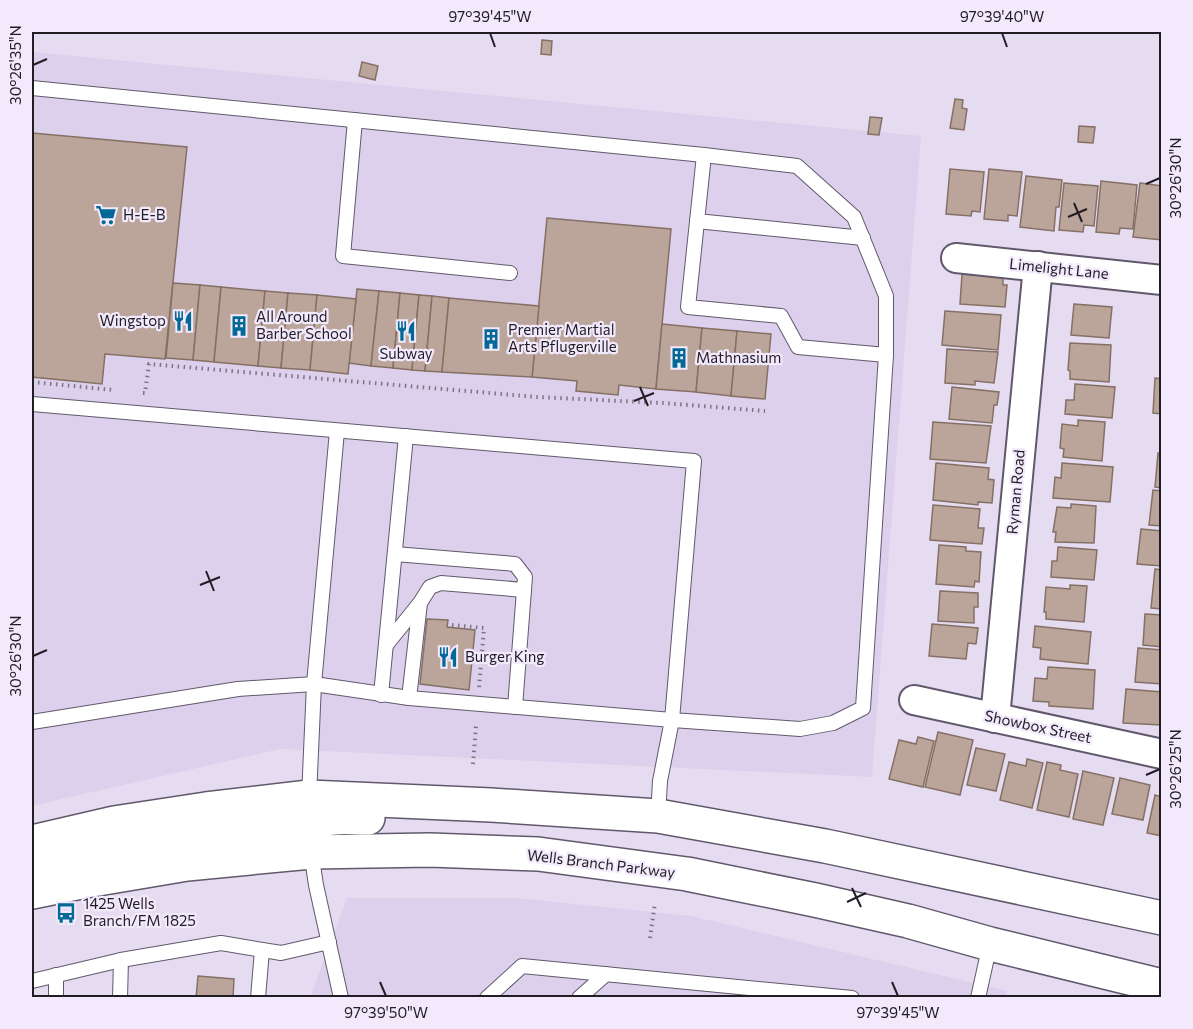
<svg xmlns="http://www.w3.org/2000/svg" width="1193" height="1029" font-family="Commissioner,sans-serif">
	<rect width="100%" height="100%" fill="#e6dcf2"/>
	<g fill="#ddd0ec">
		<polygon points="32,52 921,136 872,777 280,749 32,806"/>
		<polygon points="347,898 517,898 691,916 1007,991 1006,998 310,998"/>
	</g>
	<g fill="#bba59a" stroke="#857066" stroke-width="1.5">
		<polygon points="542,40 552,41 551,55 541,54"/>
		<polygon points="362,62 378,66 375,80 359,76"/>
		<polygon points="955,99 963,100 962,108 967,109 964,130 950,128"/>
		<polygon points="870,117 882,118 879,135 868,134"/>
		<polygon points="1079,126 1095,127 1093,143 1078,142"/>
		<polygon points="32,133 187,147 165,359 105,354 102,384 32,377"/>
		<polygon points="950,169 984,172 980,212 972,211 971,216 946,214"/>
		<polygon points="989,169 1022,172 1017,216 1008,215 1008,221 984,219"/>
		<polygon points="1026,176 1062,180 1059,207 1056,207 1054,231 1020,227"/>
		<polygon points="1101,181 1137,185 1133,229 1120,228 1119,234 1096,232"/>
		<polygon points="1064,183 1098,186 1094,226 1084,225 1083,232 1059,230"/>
		<polygon points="1140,183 1162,186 1162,240 1133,237"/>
		<polygon points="547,218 671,229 656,389 619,385 618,395 576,391 577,381 532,377"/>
		<polygon points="962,274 1003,277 1003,285 1007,285 1005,307 960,304"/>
		<polygon points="173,283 200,285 193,360 166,358"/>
		<polygon points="200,285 221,287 214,362 193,360"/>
		<polygon points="221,287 265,291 258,366 214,362"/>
		<polygon points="357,289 379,291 371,366 349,363"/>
		<polygon points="265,291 288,293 281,368 258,366"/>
		<polygon points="379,291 400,293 393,368 371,366"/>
		<polygon points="288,293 317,295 310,370 281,368"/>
		<polygon points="400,293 419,295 412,370 393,368"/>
		<polygon points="317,295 356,299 348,374 310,370"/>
		<polygon points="419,295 432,296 425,371 412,370"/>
		<polygon points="432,296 449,298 442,372 425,371"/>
		<polygon points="449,298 539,306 532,377 442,372"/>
		<polygon points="1074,304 1112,307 1109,338 1071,335"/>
		<polygon points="945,311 1001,315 998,350 942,345"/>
		<polygon points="662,324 702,328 696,392 656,389"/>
		<polygon points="702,328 737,331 731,396 696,392"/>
		<polygon points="737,331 771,334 765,399 731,396"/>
		<polygon points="1070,343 1111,345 1109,382 1070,379 1070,371 1068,370"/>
		<polygon points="947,349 998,352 994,383 975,381 975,385 945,383"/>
		<polygon points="1155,378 1162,379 1162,414 1153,413"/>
		<polygon points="1075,384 1115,387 1112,418 1065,414 1066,400 1074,400"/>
		<polygon points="952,387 999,392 997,405 994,405 992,423 949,419"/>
		<polygon points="1078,420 1105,422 1102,461 1063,457 1064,449 1060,448 1062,424 1078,426"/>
		<polygon points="933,422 991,426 986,463 930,459"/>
		<polygon points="1158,453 1162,453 1162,488 1155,487"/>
		<polygon points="936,463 989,468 988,479 994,480 992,503 978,502 978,505 933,500"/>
		<polygon points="1062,463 1113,467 1110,502 1053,498 1055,477 1061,478"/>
		<polygon points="1153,490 1162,491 1162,526 1149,525"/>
		<polygon points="1071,504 1096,506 1094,543 1055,542 1056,532 1053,532 1057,507 1071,508"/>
		<polygon points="933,505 980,509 978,528 984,528 982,544 930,540"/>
		<polygon points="1141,529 1162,531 1162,566 1137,564"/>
		<polygon points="939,545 966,547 966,551 981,552 979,582 975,581 974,587 936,584"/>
		<polygon points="1058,547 1097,550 1094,580 1051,577 1052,561 1057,561"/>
		<polygon points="1155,569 1162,570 1162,609 1151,608"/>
		<polygon points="1070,585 1087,586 1084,622 1046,619 1046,612 1044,612 1046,587 1070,589"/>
		<polygon points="940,591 978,593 978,607 974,607 974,623 938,621"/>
		<polygon points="1145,614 1162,615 1162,647 1143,645"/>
		<polygon points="427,619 448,620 447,627 475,630 469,690 420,684"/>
		<polygon points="932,624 978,628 976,644 968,643 966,659 929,656"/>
		<polygon points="1035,626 1091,632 1088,664 1040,659 1041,648 1033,647"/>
		<polygon points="1138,648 1162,650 1162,684 1135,682"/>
		<polygon points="1048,667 1095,670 1093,709 1049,706 1049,702 1033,701 1035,678 1047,679"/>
		<polygon points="1126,689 1162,692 1162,725 1123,723"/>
		<polygon points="938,732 973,740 960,795 925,787"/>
		<polygon points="918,737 934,741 923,787 889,779 899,740 916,744"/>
		<polygon points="976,748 1005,754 996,791 967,785"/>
		<polygon points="1027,759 1043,763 1032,808 1000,800 1009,762 1026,766"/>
		<polygon points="1047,762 1061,765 1060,770 1078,774 1069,817 1037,810"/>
		<polygon points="1083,771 1114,778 1103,825 1073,819"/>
		<polygon points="1120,778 1150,785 1143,820 1112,814"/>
		<polygon points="1155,795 1162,797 1162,836 1147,833"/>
		<polygon points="198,976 234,979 233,998 196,998"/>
	</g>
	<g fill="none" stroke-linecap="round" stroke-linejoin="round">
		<g stroke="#61596b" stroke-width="16">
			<g id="service">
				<polyline points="32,88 704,155 797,166 854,217 886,296 886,355 863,708 833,723 800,729 672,720 694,461 32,404"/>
				<polyline points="355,120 343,256 510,273"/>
				<polyline points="704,155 688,307 781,316 798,347 886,355"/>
				<polyline points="697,221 863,238"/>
				<polyline points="395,554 515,564 525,577 515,707"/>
				<polyline points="386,645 420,603"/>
				<polyline points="381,695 406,436"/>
				<polyline points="409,698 420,603 430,587 441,583 524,590"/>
				<polyline points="32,722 238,689 314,684 409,698 672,720 660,781 658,816"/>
				<polyline points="309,797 314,684 337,431"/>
				<polyline points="311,852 316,885 341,998"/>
				<polyline points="32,981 121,960"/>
				<polyline points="56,998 56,975"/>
				<polyline points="120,998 121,960 221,943 281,953 329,942"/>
				<polyline points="258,998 262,950"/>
				<polyline points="487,998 522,966 852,998"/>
				<polyline points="579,998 606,974"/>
				<polyline points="978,998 990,944"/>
			</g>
		</g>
		<g stroke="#61596b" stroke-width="32">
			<g id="minor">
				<polyline points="956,258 1162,280"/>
				<polyline points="914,700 1162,754"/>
				<polyline points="995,718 1038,266"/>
			</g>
		</g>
		<g stroke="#61596b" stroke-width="36">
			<g id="secondary">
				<polyline points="32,842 114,823 206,809 309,797 491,805 658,816 825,846 1162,918"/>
				<path d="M311,852C310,810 335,818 368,818"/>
				<polyline points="32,870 103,852 214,836 287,829 307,819 309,797"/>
				<polyline points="32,892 86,881 187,864 311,852 430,850 538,854 687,874 815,900 908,921 990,944 1162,986"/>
			</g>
		</g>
		<g stroke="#7b7483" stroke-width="4" stroke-dasharray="1.5 4.5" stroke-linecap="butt">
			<polyline points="32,382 114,390"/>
			<polyline points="143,393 145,393 149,364 537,397 663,403 765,411"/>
			<polyline points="452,625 484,628 479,688"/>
			<polyline points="473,764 476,726"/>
			<polyline points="650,938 655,903"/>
		</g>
		<use href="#service" stroke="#fff" stroke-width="14"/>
		<use href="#minor" stroke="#fff" stroke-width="28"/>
		<use href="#secondary" stroke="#fff" stroke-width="33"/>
	</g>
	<path fill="none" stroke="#211d25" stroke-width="2" d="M490,33L495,47M1002,33L1007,47M33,65L47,59M1146,184L1160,178M1074,203L1082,222M1068,217L1087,209M640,387L648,406M634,401L654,393M206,571L214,591M200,585L220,577M33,656L47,650M1146,775L1160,769M852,888L861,907M847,902L866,893M380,982L386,996M892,982L898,996"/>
	<defs>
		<g id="supermarket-bare" transform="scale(1.62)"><path d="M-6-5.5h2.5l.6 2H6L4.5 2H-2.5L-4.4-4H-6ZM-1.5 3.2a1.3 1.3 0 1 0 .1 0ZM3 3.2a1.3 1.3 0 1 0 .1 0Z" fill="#026896" stroke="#f2eafc" stroke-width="2.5" paint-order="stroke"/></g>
		<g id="restaurant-bare" transform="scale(1.62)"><path d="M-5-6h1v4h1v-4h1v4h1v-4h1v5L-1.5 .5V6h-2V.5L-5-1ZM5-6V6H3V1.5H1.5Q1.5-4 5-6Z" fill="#026896" stroke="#f2eafc" stroke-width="2.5" paint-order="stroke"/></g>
		<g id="building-bare" transform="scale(1.62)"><path d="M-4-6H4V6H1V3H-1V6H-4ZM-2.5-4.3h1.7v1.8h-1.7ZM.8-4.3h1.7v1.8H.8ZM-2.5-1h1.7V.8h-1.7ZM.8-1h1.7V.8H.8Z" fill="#026896" stroke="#f2eafc" stroke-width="2.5" paint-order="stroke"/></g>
		<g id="bus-bare" transform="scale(1.62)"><path d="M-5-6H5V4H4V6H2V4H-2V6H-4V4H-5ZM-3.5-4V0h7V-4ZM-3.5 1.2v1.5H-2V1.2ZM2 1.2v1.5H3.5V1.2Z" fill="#026896" stroke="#f2eafc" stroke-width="2.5" paint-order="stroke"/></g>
	</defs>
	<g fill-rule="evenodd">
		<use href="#supermarket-bare" x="106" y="215"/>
		<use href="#restaurant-bare" x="183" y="321"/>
		<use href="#building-bare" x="239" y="326"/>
		<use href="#restaurant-bare" x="406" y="331"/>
		<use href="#building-bare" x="491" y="339"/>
		<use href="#building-bare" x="679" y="358"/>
		<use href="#restaurant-bare" x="448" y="657"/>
		<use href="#bus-bare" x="66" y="913"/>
	</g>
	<g text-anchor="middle" stroke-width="4.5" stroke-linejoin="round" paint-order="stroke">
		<g font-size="15" fill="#211d25" stroke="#f2eafc" text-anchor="start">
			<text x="123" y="220">H-E-B</text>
			<text x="256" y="322">All Around<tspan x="256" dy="17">Barber School</tspan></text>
			<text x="166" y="326" text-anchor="end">Wingstop</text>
			<text x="508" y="335">Premier Martial<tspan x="508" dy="17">Arts Pflugerville</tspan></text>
			<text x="406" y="359" text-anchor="middle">Subway</text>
			<text x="696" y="363">Mathnasium</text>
			<text x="465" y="662">Burger King</text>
			<text x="83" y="909">1425 Wells<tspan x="83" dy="17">Branch/FM 1825</tspan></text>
		</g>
		<g font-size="15" fill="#211d25" stroke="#f2eafc">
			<text transform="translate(1059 269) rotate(6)" y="5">Limelight Lane</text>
			<text transform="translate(1016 492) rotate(-85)" y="5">Ryman Road</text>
			<text transform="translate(1038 727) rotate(12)" y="5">Showbox Street</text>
			<text transform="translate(601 864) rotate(7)" y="5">Wells Branch Parkway</text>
		</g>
	</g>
	<rect width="1193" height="1029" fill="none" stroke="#f2eafc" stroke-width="66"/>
	<rect x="33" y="33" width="1127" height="963" fill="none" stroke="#211d25" stroke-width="2"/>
	<g font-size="15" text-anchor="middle" fill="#211d25">
		<text x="490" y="22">97°39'45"W</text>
		<text x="1002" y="22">97°39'40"W</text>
		<text transform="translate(16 65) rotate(-90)" y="5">30°26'35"N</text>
		<text transform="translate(1176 178) rotate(-90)" y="5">30°26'30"N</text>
		<text transform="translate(16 656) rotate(-90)" y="5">30°26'30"N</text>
		<text transform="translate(1176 769) rotate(-90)" y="5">30°26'25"N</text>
		<text x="386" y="1018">97°39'50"W</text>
		<text x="898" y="1018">97°39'45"W</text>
	</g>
</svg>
